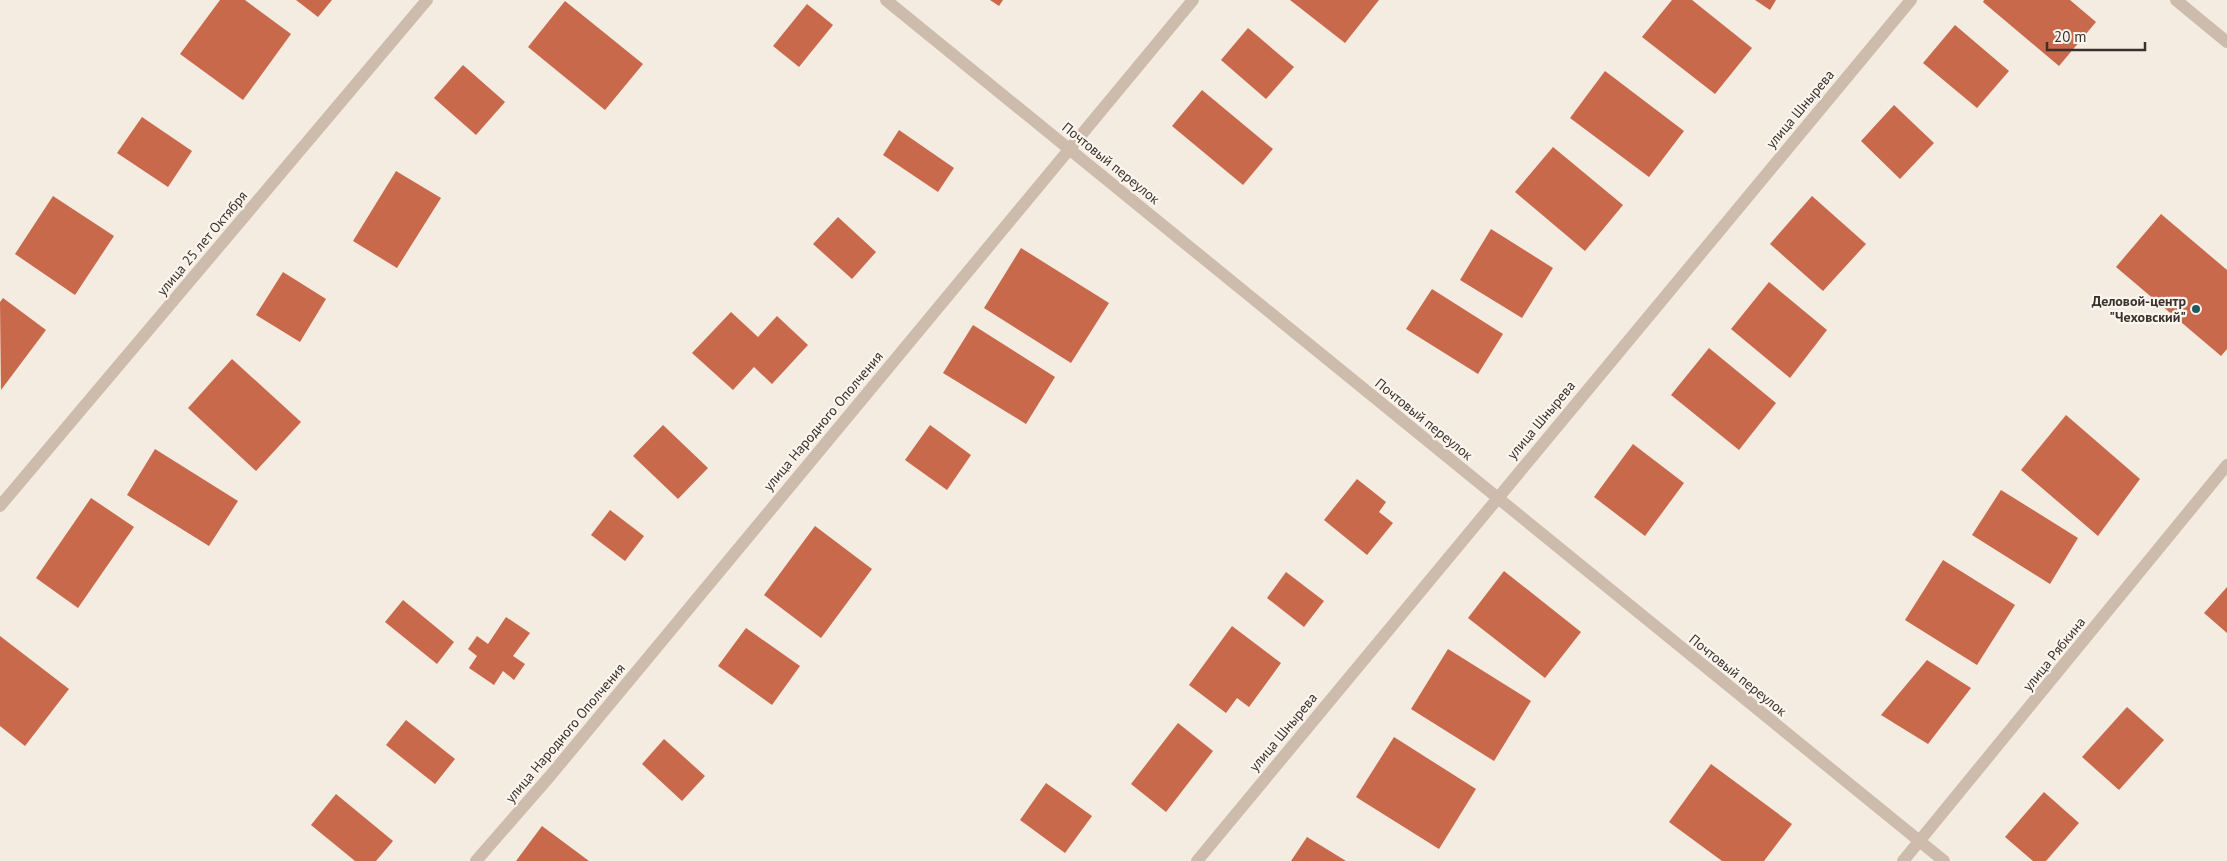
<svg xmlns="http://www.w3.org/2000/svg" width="2227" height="861" font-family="'PT Sans',sans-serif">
	<rect width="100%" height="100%" fill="#f4ebe1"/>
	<g fill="#c8694b">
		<polygon points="220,0 245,0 291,34 243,100 180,54"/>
		<polygon points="296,0 332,0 318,17"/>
		<polygon points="990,0 1003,0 999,6"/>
		<polygon points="1290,0 1379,0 1345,43"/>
		<polygon points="1672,0 1692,0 1752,48 1715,94 1642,37"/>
		<polygon points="1755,0 1776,0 1770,10"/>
		<polygon points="1984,0 2070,0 2096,22 2059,66 1983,2"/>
		<polygon points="565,1 643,64 605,110 528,47"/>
		<polygon points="807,4 833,25 799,67 773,46"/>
		<polygon points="1955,25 2009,71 1977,108 1923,63"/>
		<polygon points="1248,28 1294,67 1266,99 1221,60"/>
		<polygon points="463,65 505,102 476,135 434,98"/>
		<polygon points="1605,71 1684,131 1649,177 1570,118"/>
		<polygon points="1202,90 1273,149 1243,185 1172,126"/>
		<polygon points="1894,105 1934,143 1900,179 1861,141"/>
		<polygon points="142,117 192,151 168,187 117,153"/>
		<polygon points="899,130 954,168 938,192 883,155"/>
		<polygon points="1553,147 1623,205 1585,251 1515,192"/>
		<polygon points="396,171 441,198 397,268 353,241"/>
		<polygon points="53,196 114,236 75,295 15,254"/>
		<polygon points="1812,196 1866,244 1823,291 1770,244"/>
		<polygon points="2161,214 2227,270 2227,349 2221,356 2116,267"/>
		<polygon points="838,217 876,252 852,279 813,244"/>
		<polygon points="1491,229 1553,268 1522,318 1460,280"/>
		<polygon points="1021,248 1109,303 1071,363 984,308"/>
		<polygon points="283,272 326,299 300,342 256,315"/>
		<polygon points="1769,282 1827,330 1790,378 1731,329"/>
		<polygon points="1432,289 1503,334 1478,374 1406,329"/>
		<polygon points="3,298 46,330 1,390 0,302"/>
		<polygon points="731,312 758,337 777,316 808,345 772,384 754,367 733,390 692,353"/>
		<polygon points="973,325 1055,377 1026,424 943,373"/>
		<polygon points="1709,348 1776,403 1739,450 1671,395"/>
		<polygon points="232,359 301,422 256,471 188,408"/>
		<polygon points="2066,415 2140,479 2098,536 2021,470"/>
		<polygon points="663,425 708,468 678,499 633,456"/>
		<polygon points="930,425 971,455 947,490 905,460"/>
		<polygon points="1633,444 1684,483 1645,536 1594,497"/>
		<polygon points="155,449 238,501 209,546 127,495"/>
		<polygon points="1357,479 1386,502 1379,512 1393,523 1367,555 1324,520"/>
		<polygon points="2001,490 2078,538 2050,584 1972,535"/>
		<polygon points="91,498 134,527 78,608 36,578"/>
		<polygon points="610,510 644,536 625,561 591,535"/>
		<polygon points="815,526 872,569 821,638 764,595"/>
		<polygon points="1943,560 2015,605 1977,665 1905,620"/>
		<polygon points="1504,571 1581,632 1545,678 1468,618"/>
		<polygon points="1286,572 1324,601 1304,627 1267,598"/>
		<polygon points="2227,587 2227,633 2204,613"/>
		<polygon points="403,600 454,642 437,664 385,622"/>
		<polygon points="506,617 530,633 513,656 525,664 514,680 503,671 494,685 469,668 477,656 468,649 477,636 488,644"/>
		<polygon points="1232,626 1281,663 1249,707 1237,698 1226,713 1189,685"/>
		<polygon points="746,628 800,666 772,705 718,666"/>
		<polygon points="0,636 69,689 25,746 0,726"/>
		<polygon points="1448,649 1531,701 1494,761 1411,709"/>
		<polygon points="1927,660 1971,688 1928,744 1881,715"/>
		<polygon points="2127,707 2164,740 2119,790 2082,757"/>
		<polygon points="406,720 455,759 435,784 386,745"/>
		<polygon points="1178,723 1213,751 1166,812 1131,784"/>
		<polygon points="1394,737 1476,789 1439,849 1356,797"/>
		<polygon points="664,739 705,776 682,801 642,764"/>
		<polygon points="1711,764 1792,824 1764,861 1722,861 1669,822"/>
		<polygon points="1046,783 1092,816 1065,853 1020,820"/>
		<polygon points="2044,792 2079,823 2046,861 2033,861 2005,837"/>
		<polygon points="336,794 393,841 376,861 355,861 311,825"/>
		<polygon points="542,826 589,861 516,861"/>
		<polygon points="1307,837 1346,861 1291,861"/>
	</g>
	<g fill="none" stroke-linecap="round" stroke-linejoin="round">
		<g stroke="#cdbbac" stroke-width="12">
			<polyline points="886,0 1944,861"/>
			<polyline points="2176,0 2227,42"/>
			<polyline points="0,506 427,0"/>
			<polyline points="476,861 550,776 1193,0"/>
			<polyline points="1903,861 2227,465"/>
		</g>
		<polyline stroke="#cdbbac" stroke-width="12" points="1197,861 1911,0"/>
	</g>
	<circle fill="#1f5a5e" stroke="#fbf5ee" stroke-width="2" cx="2196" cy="309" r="5"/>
	<g text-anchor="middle" stroke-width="4.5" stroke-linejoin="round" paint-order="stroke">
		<g font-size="14" fill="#3b302b" stroke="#fbf5ee">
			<text transform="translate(1800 109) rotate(-50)" y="5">улица Шнырева</text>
			<text transform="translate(1111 163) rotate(39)" y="5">Почтовый переулок</text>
			<text transform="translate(202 243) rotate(-50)" y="5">улица 25 лет Октября</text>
			<text transform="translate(1424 419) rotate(39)" y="5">Почтовый переулок</text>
			<text transform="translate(1541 420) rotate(-50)" y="5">улица Шнырева</text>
			<text transform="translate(823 421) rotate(-50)" y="5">улица Народного Ополчения</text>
			<text transform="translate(2054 654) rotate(-51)" y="5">улица Рябкина</text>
			<text transform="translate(1738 675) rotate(39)" y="5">Почтовый переулок</text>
			<text transform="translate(1283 732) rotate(-50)" y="5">улица Шнырева</text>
			<text transform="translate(565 733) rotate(-50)" y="5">улица Народного Ополчения</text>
		</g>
		<g font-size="14" font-weight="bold" fill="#3b302b" stroke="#fbf5ee" text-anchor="end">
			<text x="2186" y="306">Деловой-центр<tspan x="2186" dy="16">"Чеховский"</tspan></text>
		</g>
	</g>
	<path d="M2047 42v8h98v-8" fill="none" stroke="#3b302b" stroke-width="2.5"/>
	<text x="2054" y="42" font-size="15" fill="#3b302b" stroke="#fbf5ee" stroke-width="4" paint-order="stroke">20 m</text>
</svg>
